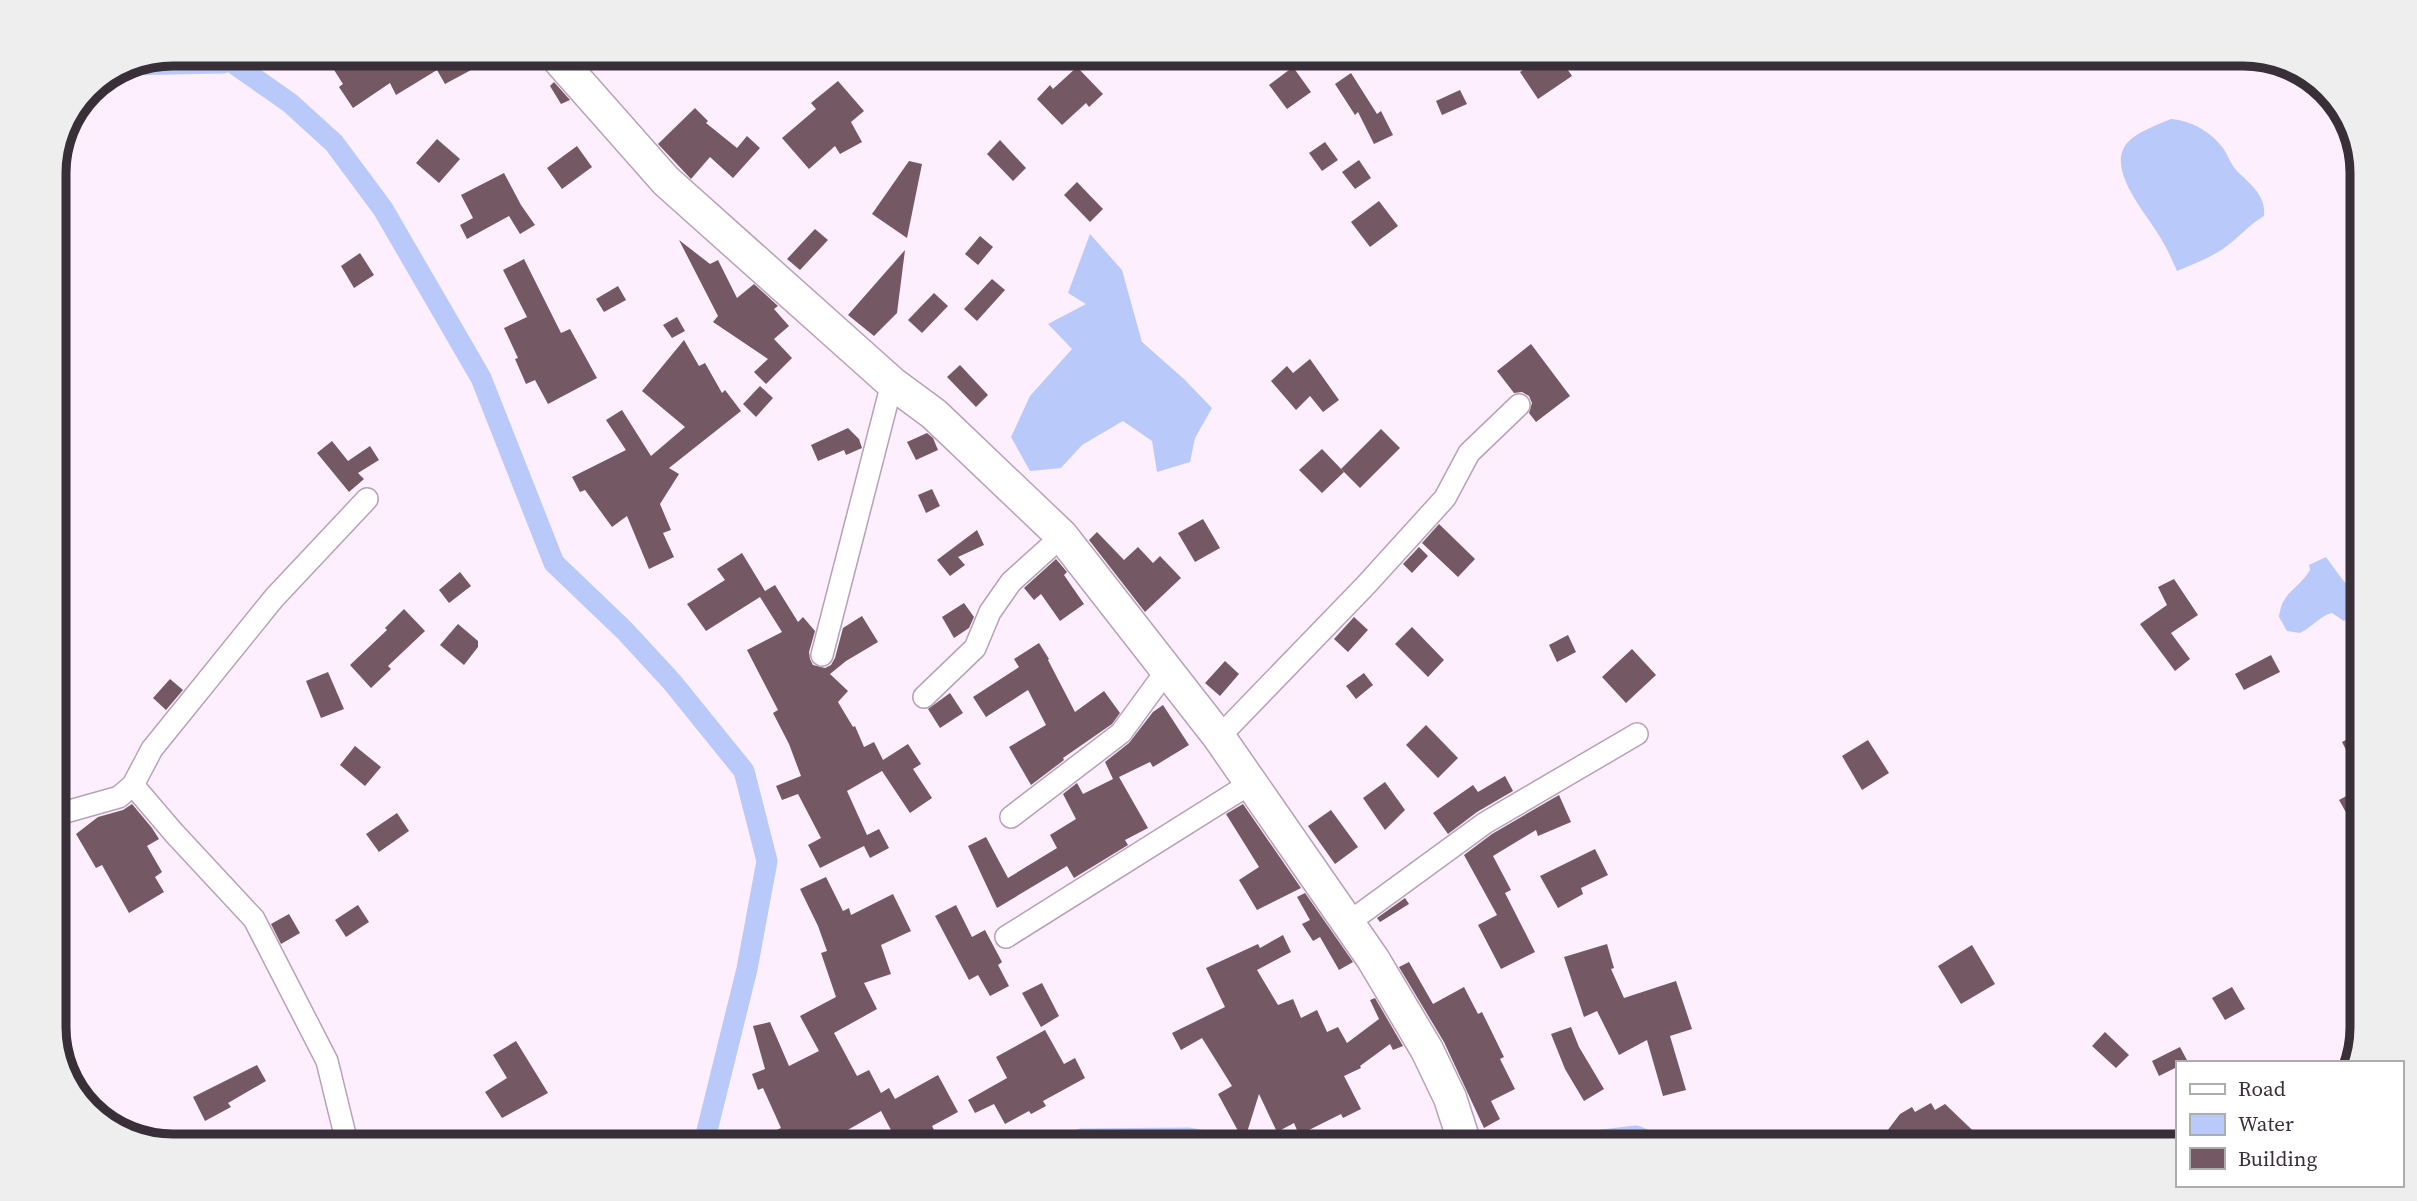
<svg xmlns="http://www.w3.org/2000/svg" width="2417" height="1201" font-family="'Source Serif 4',serif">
	<rect width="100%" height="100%" fill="#fdeffd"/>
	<g fill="#b9cafa">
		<path d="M2171,119C2192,121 2210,131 2223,148C2228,155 2231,165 2237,171C2251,185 2266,195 2264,216C2252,223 2244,232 2233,241C2217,255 2197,263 2177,271C2172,260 2167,248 2160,237C2147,214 2104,168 2128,142C2139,131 2157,125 2171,119Z"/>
		<polygon points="1090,234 1122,270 1142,342 1184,379 1212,408 1195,438 1190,462 1157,472 1152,441 1123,421 1082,445 1061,468 1030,471 1011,437 1030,396 1072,349 1048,324 1086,304 1068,293"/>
		<path d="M2326,557L2342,579L2362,600L2354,613L2344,621L2332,613C2321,615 2311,628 2300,633L2287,631L2279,617C2282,591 2297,591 2310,570L2309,565Z"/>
	</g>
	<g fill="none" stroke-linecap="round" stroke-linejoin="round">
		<g stroke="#b9cafa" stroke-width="21">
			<polyline points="233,63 290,103 334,143 383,209 481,378 554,563 625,631 672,682 744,771 767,861 747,969 703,1147"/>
			<polyline points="126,65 223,63"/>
			<polyline points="1072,1147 1081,1139 1189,1138 1236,1147"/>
			<polyline points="1543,1147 1636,1136 1662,1147"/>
		</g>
	</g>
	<g fill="#745863">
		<polygon points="1542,57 1559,57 1572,76 1538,99 1520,72"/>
		<polygon points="329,62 486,62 445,84 437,70 396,95 390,83 353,108 339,87 343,84"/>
		<polygon points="1077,67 1103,94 1089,107 1086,103 1062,125 1037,99 1050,85 1053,89"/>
		<polygon points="1293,67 1311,92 1287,109 1269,85"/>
		<polygon points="1351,73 1377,114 1381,111 1393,135 1374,144 1358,112 1355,115 1335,84"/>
		<polygon points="838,81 864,111 851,122 862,142 840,154 835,146 809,169 782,138 816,109 811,103"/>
		<polygon points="554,82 570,100 561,104 550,86"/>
		<polygon points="1460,90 1467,104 1442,115 1436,101"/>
		<polygon points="695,108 708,121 706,123 737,148 747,136 760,148 733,178 710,157 691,179 658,144"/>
		<polygon points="437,139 460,159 439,183 416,163"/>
		<polygon points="1000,140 1026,168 1013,181 987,154"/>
		<polygon points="1325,142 1338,160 1322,171 1309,153"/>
		<polygon points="577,146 592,167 562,189 547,168"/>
		<polygon points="1359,160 1371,178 1355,189 1342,172"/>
		<polygon points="909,161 922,164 907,238 872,214"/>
		<polygon points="504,173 521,205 535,225 520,234 509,216 467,239 460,225 473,218 461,195"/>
		<polygon points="1077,182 1103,209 1090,222 1064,195"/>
		<polygon points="1379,201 1398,226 1370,247 1351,222"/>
		<polygon points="815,229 828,240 800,270 787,259"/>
		<polygon points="980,236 993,247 978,265 965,254"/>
		<polygon points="679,240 710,264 718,260 737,298 754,284 778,306 774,309 789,326 774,339 792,358 766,384 754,372 768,359 713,322 718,316"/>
		<polygon points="905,250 897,313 874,336 848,315"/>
		<polygon points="360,253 374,275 354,288 341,266"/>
		<polygon points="524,259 561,333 570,329 597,378 548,404 535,380 526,384 515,359 518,358 504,328 527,317 503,270"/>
		<polygon points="992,279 1005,290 977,321 964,309"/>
		<polygon points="618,286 626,300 604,312 596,299"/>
		<polygon points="934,293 948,306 922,333 908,320"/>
		<polygon points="677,317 685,331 672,338 663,325"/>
		<polygon points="684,340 699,366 705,363 722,393 725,390 741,411 669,468 679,474 660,504 671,530 663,533 674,557 649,569 627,516 612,527 585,490 580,492 572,477 626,450 606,420 622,410 651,456 685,427 642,391"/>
		<polygon points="1531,344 1570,396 1536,422 1529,413 1532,403 1529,396 1522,392 1514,393 1497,371"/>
		<polygon points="1310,359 1339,400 1323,412 1310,396 1296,410 1271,381 1287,366 1293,373"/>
		<polygon points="960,365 988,395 976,407 947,377"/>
		<polygon points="760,386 773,398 756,417 743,404"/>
		<polygon points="848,428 859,439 862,448 846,455 844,450 818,461 811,445"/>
		<polygon points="1381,429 1400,448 1360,488 1341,469"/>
		<polygon points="927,433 933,438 938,450 916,460 907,442"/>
		<polygon points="332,441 348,461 370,446 379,460 358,473 364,479 349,492 317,453"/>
		<polygon points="1322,449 1344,472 1322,493 1299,470"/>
		<polygon points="932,489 940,506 926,513 918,495"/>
		<polygon points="1203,519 1220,548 1195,562 1178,533"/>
		<polygon points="1439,524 1475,559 1458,577 1422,543"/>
		<polygon points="977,530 984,545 958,557 965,565 950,576 937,560"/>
		<polygon points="1097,532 1124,560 1138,547 1153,563 1160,556 1181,578 1145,612 1089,540"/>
		<polygon points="1419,547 1428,556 1412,573 1403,564"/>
		<polygon points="742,553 765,591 775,585 798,622 803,617 815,631 809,652 810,659 813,665 825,668 831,665 835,658 843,628 862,616 878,642 846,661 830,674 848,691 838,702 853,727 855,726 864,747 874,742 883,760 908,744 921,764 913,769 932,798 910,813 882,771 847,791 867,835 879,829 889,848 870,858 864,846 820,868 808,845 821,838 798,794 782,800 776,786 801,776 789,744 773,713 778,710 747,650 782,632 760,597 706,631 687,604 725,580 717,569"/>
		<polygon points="1056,559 1067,572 1064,575 1084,604 1060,621 1041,594 1034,600 1024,588"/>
		<polygon points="460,572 471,586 449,603 439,590"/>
		<polygon points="2174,579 2198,615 2171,633 2190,659 2175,671 2140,624 2167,605 2158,587"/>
		<polygon points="964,603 974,617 969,628 954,638 942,617"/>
		<polygon points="404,609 425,631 388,666 391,669 371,688 350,665 387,630 385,628"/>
		<polygon points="1354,617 1368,630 1348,652 1334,639"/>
		<polygon points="458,624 478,641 478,647 464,665 440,645"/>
		<polygon points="1412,627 1444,660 1428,677 1395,644"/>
		<polygon points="1568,635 1576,652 1557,662 1549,645"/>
		<polygon points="1039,643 1049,659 1048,660 1075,712 1104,691 1120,713 1112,724 1063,758 1064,760 1031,785 1009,747 1046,725 1028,690 986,717 973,697 1019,667 1014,659"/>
		<polygon points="1632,649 1656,675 1626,703 1602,677"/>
		<polygon points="2271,655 2280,672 2244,690 2235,674"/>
		<polygon points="1225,661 1239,674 1220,696 1205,683"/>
		<polygon points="328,672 344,709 321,718 306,681"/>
		<polygon points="1364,673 1373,685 1356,699 1346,686"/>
		<polygon points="170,679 183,690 166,710 153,698"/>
		<polygon points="950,693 963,713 940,728 928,709"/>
		<polygon points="1163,705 1189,745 1153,767 1150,762 1119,777 1148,828 1125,840 1128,845 1074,878 1067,866 997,908 968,846 986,837 1008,878 1057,848 1050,835 1076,819 1063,794 1077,783 1083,794 1113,779 1105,762 1129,743 1153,712"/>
		<polygon points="1426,725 1458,758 1438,778 1406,745"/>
		<polygon points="2363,731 2363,783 2342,742"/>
		<polygon points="1868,740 1889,773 1862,790 1842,756"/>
		<polygon points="355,746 381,767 365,786 340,765"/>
		<polygon points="1505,776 1513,791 1477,812 1448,834 1433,813 1473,785 1478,792"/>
		<polygon points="1385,782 1405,810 1385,830 1363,798"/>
		<polygon points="2363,787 2363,808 2348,816 2339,800"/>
		<polygon points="1559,795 1571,822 1538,836 1536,830 1493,856 1511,890 1505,893 1535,952 1501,969 1478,925 1497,915 1464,855 1492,834"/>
		<polygon points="132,804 152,828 159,839 147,846 162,872 155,877 164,892 129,913 102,865 96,868 76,834 98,817 123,810"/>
		<polygon points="1243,804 1301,888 1257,910 1239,880 1259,867 1226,814"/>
		<polygon points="1331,810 1358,847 1335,864 1308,826"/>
		<polygon points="397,813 409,831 379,852 366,834"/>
		<polygon points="1595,849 1608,875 1581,888 1583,894 1558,908 1540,876"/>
		<polygon points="826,877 843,911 849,908 851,915 893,894 911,931 881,945 891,974 864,983 877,1009 834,1033 857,1076 869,1070 881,1093 889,1088 895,1099 938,1075 958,1112 932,1126 938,1138 921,1147 905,1147 896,1130 892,1132 881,1111 823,1144 821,1140 805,1147 778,1147 772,1132 781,1128 763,1088 758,1090 752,1074 765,1069 753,1026 770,1022 789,1066 819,1051 800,1016 836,997 821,953 827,951 818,926 800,889"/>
		<polygon points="1305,893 1353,962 1339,970 1320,937 1313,941 1302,924 1310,920 1297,897"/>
		<polygon points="1405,898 1409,904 1380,922 1377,918"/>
		<polygon points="358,905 369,922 346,937 335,920"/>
		<polygon points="956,905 972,937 985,930 1002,962 998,965 1009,986 990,996 978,975 969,980 935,916"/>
		<polygon points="289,914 300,933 281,944 271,924"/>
		<polygon points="1283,935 1291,952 1257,970 1278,1005 1293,999 1301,1018 1317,1010 1327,1032 1338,1027 1347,1043 1379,1019 1370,1000 1375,998 1403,1046 1393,1050 1390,1044 1360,1066 1361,1068 1344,1076 1361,1109 1343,1118 1341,1114 1299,1135 1294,1123 1277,1132 1259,1094 1244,1142 1218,1094 1232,1086 1202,1038 1181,1050 1172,1033 1225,1007 1206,968 1258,944 1260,948"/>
		<polygon points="1607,944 1614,968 1611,969 1624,998 1676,981 1692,1029 1670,1036 1686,1090 1663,1096 1647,1040 1619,1055 1597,1011 1584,1017 1564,957"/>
		<polygon points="1972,945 1995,984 1961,1004 1938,966"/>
		<polygon points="1409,962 1433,1004 1464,987 1478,1014 1482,1012 1504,1057 1500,1059 1515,1089 1491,1101 1500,1119 1484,1128 1444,1042 1399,967"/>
		<polygon points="1042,983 1059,1016 1041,1027 1022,993"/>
		<polygon points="2232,987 2245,1009 2225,1020 2212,998"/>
		<polygon points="1571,1027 1579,1047 1604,1089 1584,1101 1565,1069 1551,1034"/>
		<polygon points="1045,1030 1064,1064 1075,1058 1085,1078 1043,1101 1046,1106 1031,1114 1029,1111 1005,1124 994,1104 975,1113 968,1100 1007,1078 996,1057"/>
		<polygon points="2105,1032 2129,1055 2116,1068 2092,1046"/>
		<polygon points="516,1041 548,1093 502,1118 485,1092 507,1078 493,1055"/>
		<polygon points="2180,1047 2188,1062 2177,1063 2177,1067 2159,1076 2152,1061"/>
		<polygon points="257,1065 266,1081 228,1103 231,1107 205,1121 193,1097"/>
		<polygon points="1931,1103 1935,1110 1945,1104 1990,1147 1875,1147 1900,1114 1912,1107 1915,1112"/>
	</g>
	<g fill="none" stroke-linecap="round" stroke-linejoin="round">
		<g stroke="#b7a1b8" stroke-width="24">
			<g id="street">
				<polyline points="822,655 892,383"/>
				<polyline points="924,697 975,648 990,612 1011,582 1062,536"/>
				<polyline points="1219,737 1366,585 1445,498 1469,453 1519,405"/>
				<polyline points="133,785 174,833 254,919 327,1061 348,1147"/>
				<polyline points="55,815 119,797 133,785 152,749 274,598 367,499"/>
				<polyline points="1011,817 1121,733 1167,670"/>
				<polyline points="1348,923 1485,823 1637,734"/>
				<polyline points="1006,937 1251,783"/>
			</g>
		</g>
		<g stroke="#b7a1b8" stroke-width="35">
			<polyline id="secondary" points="560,61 666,181 892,383 934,414 1062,536 1219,737 1373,959 1427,1050 1450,1098 1466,1147"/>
		</g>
		<use href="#street" stroke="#fff" stroke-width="21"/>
		<use href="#secondary" stroke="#fff" stroke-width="32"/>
	</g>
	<path d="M0 0H2417V1201H0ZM173 66H2243A107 107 0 0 1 2350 173V1027A107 107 0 0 1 2243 1134H173A107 107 0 0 1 66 1027V173A107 107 0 0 1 173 66Z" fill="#efeeef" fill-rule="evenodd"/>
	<path fill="none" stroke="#382f38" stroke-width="9" d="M173 66H2243A107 107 0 0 1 2350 173V1027A107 107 0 0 1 2243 1134H173A107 107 0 0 1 66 1027V173A107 107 0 0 1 173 66Z"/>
	<rect x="2176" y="1061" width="228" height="126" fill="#ffffff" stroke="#afacaf" stroke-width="2"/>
	<rect x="2190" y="1084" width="35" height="10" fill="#ffffff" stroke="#afacaf" stroke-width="2"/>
	<text x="2238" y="1096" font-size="21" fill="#382f38">Road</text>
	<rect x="2190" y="1114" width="35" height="21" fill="#b9cafa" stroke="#afacaf" stroke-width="2"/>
	<text x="2238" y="1131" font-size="21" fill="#382f38">Water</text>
	<rect x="2190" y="1148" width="35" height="21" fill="#745863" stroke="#afacaf" stroke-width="2"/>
	<text x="2238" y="1166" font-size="21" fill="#382f38">Building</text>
</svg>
